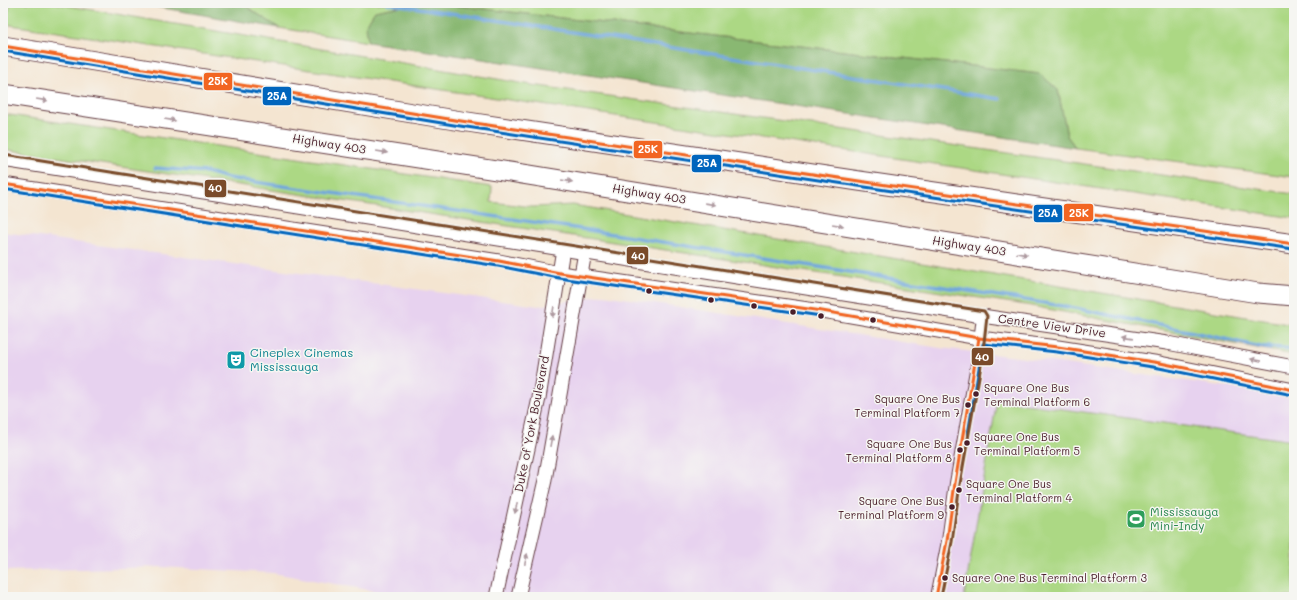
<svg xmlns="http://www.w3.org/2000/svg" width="1297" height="600" font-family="Mali,sans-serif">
	<rect width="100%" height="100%" fill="#f6f6f2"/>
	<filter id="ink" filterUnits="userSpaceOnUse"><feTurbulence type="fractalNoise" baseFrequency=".025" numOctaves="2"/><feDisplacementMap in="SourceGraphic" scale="8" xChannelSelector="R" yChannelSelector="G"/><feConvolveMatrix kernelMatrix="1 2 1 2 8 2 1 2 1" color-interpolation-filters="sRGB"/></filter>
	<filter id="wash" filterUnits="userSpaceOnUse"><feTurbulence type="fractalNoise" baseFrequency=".012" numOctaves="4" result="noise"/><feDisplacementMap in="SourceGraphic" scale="16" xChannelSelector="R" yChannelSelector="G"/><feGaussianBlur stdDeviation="0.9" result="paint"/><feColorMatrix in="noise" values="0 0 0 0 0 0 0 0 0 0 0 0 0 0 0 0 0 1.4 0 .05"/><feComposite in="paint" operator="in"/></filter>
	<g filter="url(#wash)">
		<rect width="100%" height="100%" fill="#f4e5d1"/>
		<polygon fill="#e7d2ef" points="3,232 538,306 604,295 940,348 1017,357 1256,391 1294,399 1294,597 409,597 273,573 161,567 3,571"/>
		<g fill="#acd884" stroke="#7b7c58">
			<polygon points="11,3 58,3 58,4 532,85 1294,194 1294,218 4,24"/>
			<polygon points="241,3 417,3 375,11 366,25 368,42 279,28"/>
			<polygon points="433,3 1294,3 1294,177 1076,148 1067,136 1058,90 1040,74"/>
			<polygon points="3,114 492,187 491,202 533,207 573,205 1294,325 1294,355 1026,305 3,149"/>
			<polygon points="997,400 1294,441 1294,597 964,597"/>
		</g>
		<g fill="#89b872" stroke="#6a6c4e">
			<polygon points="153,3 241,3 279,28 157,7"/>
			<polygon points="417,3 433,3 1040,74 1058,90 1067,136 1076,148 368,42 366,25 375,11"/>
		</g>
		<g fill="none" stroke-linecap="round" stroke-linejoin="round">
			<g stroke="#70a6de" stroke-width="3.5">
				<polyline points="387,3 1000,99"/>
				<polyline points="155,168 206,172 228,178 588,230 1075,308 1193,332 1270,349"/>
				<polyline points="1268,347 1294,349"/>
			</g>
		</g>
	</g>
	<g filter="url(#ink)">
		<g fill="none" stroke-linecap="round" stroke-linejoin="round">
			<g stroke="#643d44" stroke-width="12">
				<polyline id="minor" points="936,597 947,541 955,483 977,359 982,316"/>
			</g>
			<g stroke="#643d44" stroke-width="15">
				<g id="tertiary">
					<polyline points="3,160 982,316 1167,343 1294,367"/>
					<polyline points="3,184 499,261 560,273 822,311 979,338 1058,347 1160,363 1294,390"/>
					<polyline points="496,597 539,398 563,249"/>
					<polyline points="518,597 545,480 585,252"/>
				</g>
			</g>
			<g stroke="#643d44" stroke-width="21">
				<g id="motorway">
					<polyline points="3,46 461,121 859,181 1294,244"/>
					<polyline points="3,94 529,175 1258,293 1294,296"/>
				</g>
			</g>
			<use href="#minor" stroke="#fff" stroke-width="10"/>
			<use href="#tertiary" stroke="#fff" stroke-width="13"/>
			<use href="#motorway" stroke="#fff" stroke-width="19"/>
			<g stroke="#f6f6f2" stroke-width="6">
				<g id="bus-1">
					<polyline points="3,46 461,121 859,181 1294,244"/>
					<polyline points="3,184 499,261 560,273 822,311 979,338 1058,347 1160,363 1294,390"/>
					<polyline points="936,597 947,541 955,483 979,338"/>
				</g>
			</g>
			<g stroke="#f6f6f2" stroke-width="6">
				<g id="bus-2">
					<polyline points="3,51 460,126 858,186 1293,249"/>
					<polyline points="3,189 498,266 559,278 821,316"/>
					<polyline points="968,434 983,344 1057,352 1159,368 1293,395"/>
				</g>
			</g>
			<g stroke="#f6f6f2" stroke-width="6">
				<polyline id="bus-3" points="4,155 984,311 987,316 982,360 960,484 952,542 941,597"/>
			</g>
			<use href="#bus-1" stroke="#f26522" stroke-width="3"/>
			<use href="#bus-2" stroke="#0065bd" stroke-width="3"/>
			<use href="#bus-3" stroke="#7a4b2a" stroke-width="3"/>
		</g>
		<defs><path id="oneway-solid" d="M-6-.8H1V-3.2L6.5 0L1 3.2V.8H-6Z"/></defs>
		<g fill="#ae9aa0">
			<use href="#oneway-solid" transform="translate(42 100) rotate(9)"/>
			<use href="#oneway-solid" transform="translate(170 120) rotate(9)"/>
			<use href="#oneway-solid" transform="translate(382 152) rotate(9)"/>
			<use href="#oneway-solid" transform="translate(567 181) rotate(9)"/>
			<use href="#oneway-solid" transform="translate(710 204) rotate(9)"/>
			<use href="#oneway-solid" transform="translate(838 225) rotate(9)"/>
			<use href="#oneway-solid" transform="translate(1022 254) rotate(9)"/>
			<use href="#oneway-solid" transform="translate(553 312) rotate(99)"/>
			<use href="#oneway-solid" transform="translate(1128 337) rotate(-172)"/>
			<use href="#oneway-solid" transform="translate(1256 360) rotate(-169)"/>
			<use href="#oneway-solid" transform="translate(551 441) rotate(-80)"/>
			<use href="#oneway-solid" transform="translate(516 508) rotate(102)"/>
			<use href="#oneway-solid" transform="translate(526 559) rotate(-77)"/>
		</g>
	</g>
	<defs>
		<g id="theatre-square" transform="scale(1)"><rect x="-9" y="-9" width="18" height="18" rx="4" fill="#0f9aa8" stroke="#f6f6f2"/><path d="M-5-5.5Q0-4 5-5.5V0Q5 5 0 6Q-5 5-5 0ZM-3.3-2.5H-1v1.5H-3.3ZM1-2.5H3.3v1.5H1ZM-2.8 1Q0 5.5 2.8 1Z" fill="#fff"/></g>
		<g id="stadium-square" transform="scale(1)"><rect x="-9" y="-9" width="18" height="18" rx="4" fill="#2e9e5b" stroke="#f6f6f2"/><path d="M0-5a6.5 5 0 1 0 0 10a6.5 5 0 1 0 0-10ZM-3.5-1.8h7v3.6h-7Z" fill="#fff"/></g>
	</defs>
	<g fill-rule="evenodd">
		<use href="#theatre-square" x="236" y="360"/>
		<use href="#stadium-square" x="1136" y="519"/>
	</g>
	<g fill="#4a1f2b" stroke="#f6f6f2" stroke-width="1.5">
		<circle cx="649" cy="291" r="3.5"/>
		<circle cx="711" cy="300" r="3.5"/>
		<circle cx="754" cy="306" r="3.5"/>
		<circle cx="793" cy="312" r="3.5"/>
		<circle cx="821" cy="316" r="3.5"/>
		<circle cx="873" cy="320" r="3.5"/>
		<circle cx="976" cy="394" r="3.5"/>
		<circle cx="968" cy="405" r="3.5"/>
		<circle cx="967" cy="443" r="3.5"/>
		<circle cx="960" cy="450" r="3.5"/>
		<circle cx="959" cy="490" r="3.5"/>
		<circle cx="952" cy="507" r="3.5"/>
		<circle cx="945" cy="578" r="3.5"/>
	</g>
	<g text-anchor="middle" stroke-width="3" stroke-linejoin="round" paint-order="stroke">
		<g font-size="11" fill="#4a1f2b" stroke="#f6f6f2" text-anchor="start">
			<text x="984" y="392">Square One Bus<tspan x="984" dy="14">Terminal Platform 6</tspan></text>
			<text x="960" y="403" text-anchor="end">Square One Bus<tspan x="960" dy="14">Terminal Platform 7</tspan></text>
			<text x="974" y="441">Square One Bus<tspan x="974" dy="14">Terminal Platform 5</tspan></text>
			<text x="952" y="448" text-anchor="end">Square One Bus<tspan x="952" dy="14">Terminal Platform 8</tspan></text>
			<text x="966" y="488">Square One Bus<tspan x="966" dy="14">Terminal Platform 4</tspan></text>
			<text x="944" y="505" text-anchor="end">Square One Bus<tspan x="944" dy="14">Terminal Platform 9</tspan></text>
			<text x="952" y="582">Square One Bus Terminal Platform 3</text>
		</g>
		<g font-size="12" fill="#4a1f2b" stroke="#f6f6f2">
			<text transform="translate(329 144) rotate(9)" y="4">Highway 403</text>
			<text transform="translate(649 194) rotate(9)" y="4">Highway 403</text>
			<text transform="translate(969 246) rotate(9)" y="4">Highway 403</text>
			<text transform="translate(1052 326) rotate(8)" y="4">Centre View Drive</text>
			<text transform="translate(532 424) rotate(-79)" y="4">Duke of York Boulevard</text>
		</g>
		<g font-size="12" fill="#0d838f" stroke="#f6f6f2" text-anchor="start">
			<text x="250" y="357">Cineplex Cinemas<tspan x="250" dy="14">Mississauga</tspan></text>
		</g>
		<g font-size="12" fill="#27864d" stroke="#f6f6f2" text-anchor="start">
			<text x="1150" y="516">Mississauga<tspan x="1150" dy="14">Mini-Indy</tspan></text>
		</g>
	</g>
	<g stroke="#f6f6f2" stroke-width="1.5">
		<rect x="203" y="72" width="30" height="19" rx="4" fill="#f26522"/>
		<rect x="262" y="86" width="30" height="20" rx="4" fill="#0065bd"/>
		<rect x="633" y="140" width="30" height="19" rx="4" fill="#f26522"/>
		<rect x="691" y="154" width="31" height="19" rx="4" fill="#0065bd"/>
		<rect x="204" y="179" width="23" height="19" rx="4" fill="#7a4b2a"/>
		<rect x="1063" y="203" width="31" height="19" rx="4" fill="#f26522"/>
		<rect x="1033" y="204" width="30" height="19" rx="4" fill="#0065bd"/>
		<rect x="626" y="246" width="23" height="19" rx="4" fill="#7a4b2a"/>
		<rect x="971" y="347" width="23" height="19" rx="4" fill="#7a4b2a"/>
	</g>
	<g font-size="11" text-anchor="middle" font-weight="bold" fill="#fff">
		<text x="218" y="85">25K</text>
		<text x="277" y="100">25A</text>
		<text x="648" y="153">25K</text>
		<text x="707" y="167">25A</text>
		<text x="215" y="192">40</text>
		<text x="1079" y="217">25K</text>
		<text x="1048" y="217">25A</text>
		<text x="638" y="260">40</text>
		<text x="982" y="361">40</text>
	</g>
	<rect width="1297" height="600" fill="none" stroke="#f6f6f2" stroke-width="16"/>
</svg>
